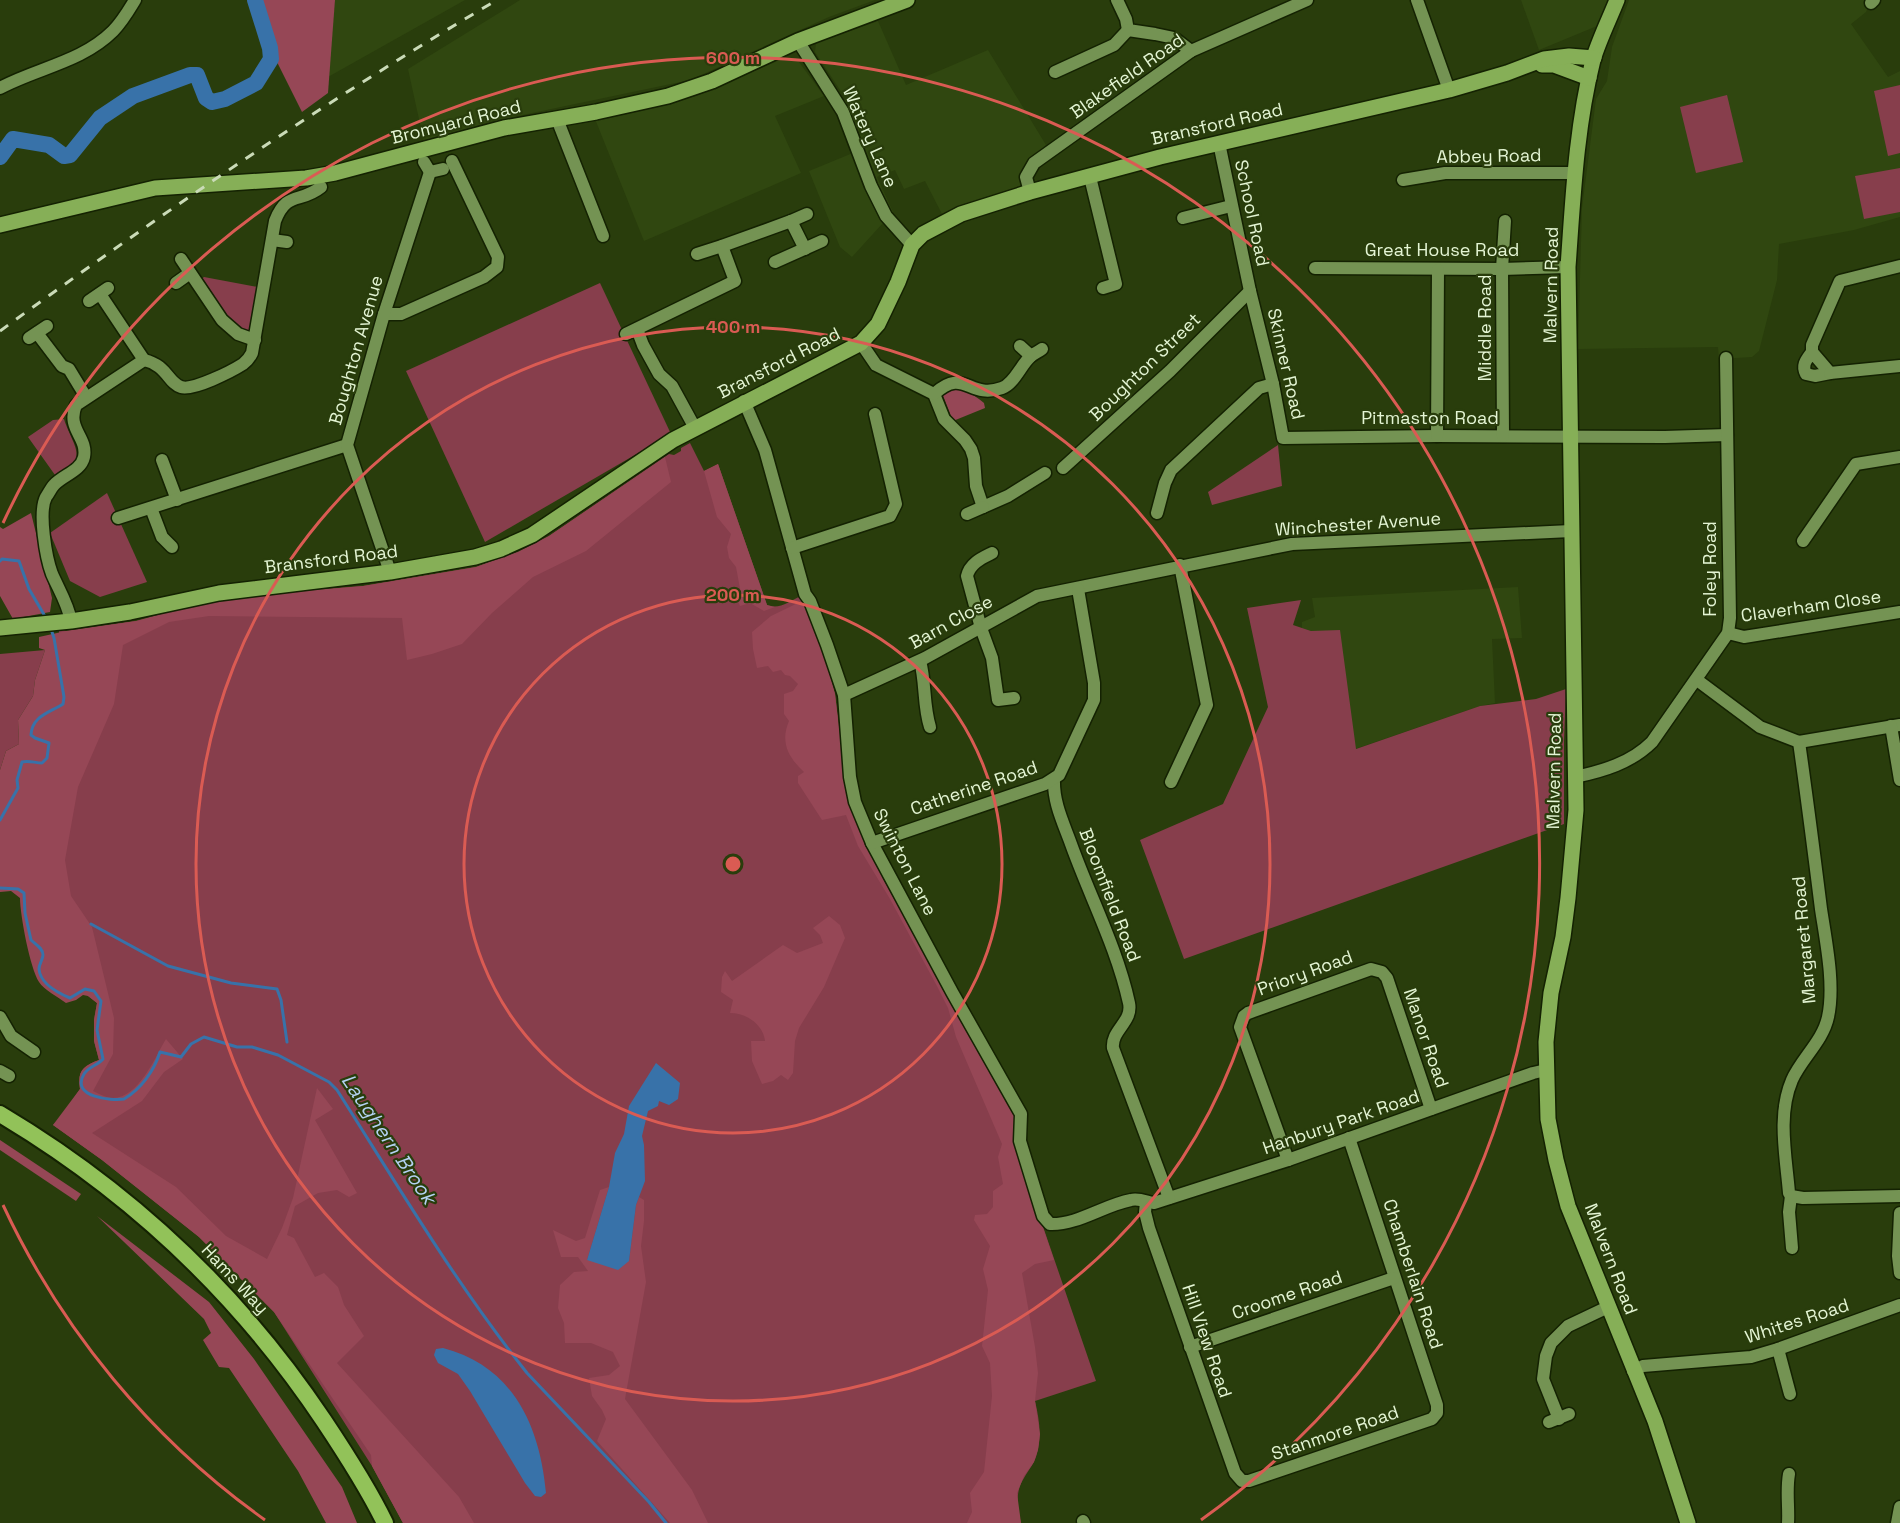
<svg xmlns="http://www.w3.org/2000/svg" width="1900" height="1523" font-family="'Space Grotesk',sans-serif">
	<rect width="100%" height="100%" fill="#293d0c"/>
	<g fill="#304710">
		<polygon points="335,0 465,0 328,77"/>
		<polygon points="520,0 875,0 829,17 690,80 493,121 424,142 408,69"/>
		<polygon points="1521,0 1609,0 1597,26 1539,50"/>
		<polygon points="1629,0 1871,0 1866,12 1851,24 1888,77 1900,71 1900,217 1854,230 1779,244 1777,280 1759,351 1752,357 1719,359 1718,347 1578,349 1582,208 1596,99 1607,81 1612,47"/>
		<polygon points="878,21 906,85 988,50 1046,145 1021,174 1021,187 942,214 925,181 904,189 895,170 877,177 893,212 852,257 840,247 809,171 865,148 846,99 815,52 816,43"/>
		<polygon points="784,58 796,58 824,96 775,116 801,173 644,241 595,119 696,96"/>
		<polygon points="1518,587 1522,638 1492,639 1495,703 1480,706 1355,749 1311,631 1302,628 1302,622 1315,617 1312,598"/>
	</g>
	<g fill="#873e4c">
		<polygon points="1900,85 1900,153 1888,156 1874,91"/>
		<polygon points="1727,95 1743,162 1696,173 1680,107"/>
		<polygon points="1900,168 1900,212 1864,219 1855,176"/>
		<path d="M204,277L258,287L251,329L247,332C225,324 213,298 200,280Z"/>
		<polygon points="600,283 671,434 485,542 406,371"/>
		<path d="M64,419C72,445 92,461 55,475L28,437L53,420Z"/>
		<path d="M690,443L704,471L718,464L767,605C779,610 790,601 801,596L804,600L822,646L835,694L845,778L851,806L859,829L883,879L1016,1117L1014,1142L1096,1381L1035,1401C1039,1418 1042,1436 1037,1453C1035,1463 1029,1469 1024,1478C1015,1492 1017,1507 1021,1523H403L372,1466L274,1312L199,1237L102,1160L53,1125L61,1117L80,1089C77,1071 83,1066 99,1060L94,1041V1020L97,1003L46,963L0,846L59,637V629L66,631L136,621L254,595L363,586L476,567L518,552L549,536L669,454L674,455L681,451V448Z"/>
		<polygon points="1278,445 1282,486 1212,505 1208,492"/>
		<polygon points="107,493 147,582 100,597 70,581 50,533"/>
		<polygon points="1301,600 1293,625 1311,631 1340,630 1356,749 1480,706 1536,699 1566,689 1564,741 1564,824 1184,959 1140,840 1223,804 1268,707 1247,608"/>
		<polygon points="45,650 35,680 33,696 18,720 19,744 6,751 0,770 0,654"/>
	</g>
	<g fill="#964756">
		<polygon points="255,0 335,0 328,93 302,112 270,48"/>
		<path d="M950,388C964,389 973,394 984,403L985,408L953,421L942,393Z"/>
		<path d="M665,457L671,482L586,551L533,577L492,613L462,644L432,654L407,660L402,618L209,616L169,622L123,645L114,704L78,787L65,860L71,896L92,927L114,1018L113,1054L93,1091C99,1094 105,1097 111,1098C138,1100 155,1057 166,1039L183,1059L164,1072L142,1101L92,1133L176,1187L226,1236L267,1259L282,1228L293,1198L317,1088L333,1109L315,1120L357,1193L349,1197L337,1190L318,1193L295,1206L287,1235L294,1238L315,1277L324,1273L338,1287L344,1305L364,1336L337,1363L459,1497L474,1523H403L372,1466L371,1455L274,1312L199,1237L102,1160L53,1125L80,1089C77,1071 83,1066 99,1060L94,1041V1020L97,1003L88,996L83,995L76,1000L66,1003C58,997 44,990 39,982C30,968 20,915 20,898L11,891L0,892V770L6,751L19,744L18,720L33,696L35,680L45,650L39,648V637L66,631L136,621L200,603L254,595L363,586L476,567L518,552L549,536Z"/>
		<polygon points="718,464 767,605 775,607 764,611 750,603 740,606 738,601 741,594 736,567 729,558 727,547 731,534 717,517 704,471"/>
		<polygon points="31,513 52,598 50,612 13,619 0,596 0,527 3,529"/>
		<path d="M804,600L822,646L835,694L845,778L851,806L859,829L883,879L1016,1117L1014,1142L1054,1260L1035,1264L1022,1273L1035,1347L1038,1373L1035,1401L1040,1434L1038,1450L1034,1462L1024,1476L1017,1493L1021,1523H967L972,1512L970,1493L984,1472L992,1396L990,1363L982,1346L988,1290L983,1269L990,1246L974,1220L975,1215L987,1214L993,1207V1191L1003,1184L998,1157L1002,1144L956,1037L948,1008L938,988L890,899L858,846L846,815L822,820L798,783V776L804,772C788,757 780,742 789,721L784,714V694L793,691L798,684L790,676L785,675L781,670L773,672L768,666L757,668L753,649L752,632L771,616Z"/>
		<path d="M829,916L840,925L845,938L824,987L799,1028L795,1041L793,1073L788,1080L781,1075L773,1081L762,1084L752,1061L751,1041H765C763,1024 746,1013 730,1013L733,1000L721,992L722,977L725,971L732,981L783,945L797,953L823,943L820,935L813,928Z"/>
		<polygon points="0,1140 81,1194 76,1201 0,1150"/>
		<polygon points="609,1187 587,1260 629,1261 636,1205 639,1197 644,1200 644,1221 641,1246 646,1282 625,1399 692,1490 708,1523 670,1523 597,1441 606,1419 602,1410 592,1396 589,1378 609,1375 620,1366 613,1352 591,1343 565,1343 564,1323 558,1308 560,1285 574,1272 588,1271 578,1257 561,1257 553,1230 576,1241 585,1238 600,1190"/>
		<polygon points="97,1216 209,1302 254,1359 342,1487 357,1523 326,1523 298,1471 229,1368 219,1367 203,1340 211,1333 204,1319"/>
	</g>
	<g fill="#3872a9">
		<polygon points="656,1063 680,1083 678,1099 669,1105 659,1101 658,1106 648,1111 642,1136 644,1145 645,1181 636,1205 629,1261 618,1270 587,1260 609,1187 615,1153 624,1134 629,1106"/>
		<path d="M443,1348C513,1366 540,1426 546,1493L541,1497L535,1496L525,1483L470,1391L458,1374L438,1363L434,1355L436,1349Z"/>
	</g>
	<g fill="none" stroke-linecap="round" stroke-linejoin="round">
		<g stroke="#3872a9" stroke-width="3">
			<polyline points="0,561 2,559 19,561 29,589 46,618"/>
			<path d="M0,820L18,788L17,780L22,762C29,760 35,763 42,763L47,758L49,743L35,738L31,735C32,716 49,713 63,704L64,697L54,638L51,629"/>
			<path d="M0,888L18,889L24,893L25,913L31,940C35,944 43,948 43,955C43,959 39,964 39,969C40,983 58,993 70,998L85,989L94,991L101,1001L97,1030L103,1059C98,1065 88,1067 84,1074C70,1097 111,1101 124,1099C141,1089 154,1071 160,1052L181,1057L191,1044L204,1037L237,1047H252L278,1055L329,1082L337,1090C398,1186 456,1284 527,1373L649,1502L666,1523"/>
			<polyline points="91,924 168,966 231,983 277,989 281,1000 287,1042"/>
		</g>
		<polyline stroke="#3872a9" stroke-width="16" points="0,157 13,139 49,145 64,156 70,155 100,118 133,96 190,75 197,75 206,98 212,102 225,99 256,83 271,59 270,48 255,0"/>
		<g stroke="#142202" stroke-width="15">
			<g id="minor">
				<polyline points="1117,0 1126,19 1128,30 1155,34 1174,38 1191,51"/>
				<polyline points="1417,0 1449,90"/>
				<polyline points="1871,3 1874,0"/>
				<polyline points="798,41 843,112 871,186 886,216 912,245"/>
				<polyline points="1055,72 1114,45 1128,30"/>
				<path d="M0,88C37,68 82,62 113,31C122,22 129,10 135,0"/>
				<polyline points="557,119 603,236"/>
				<polyline points="1219,143 1250,291 1273,384 1283,438 1437,436 1665,437 1727,435"/>
				<polyline points="424,162 430,172 443,169"/>
				<polyline points="1090,177 1116,284 1103,288"/>
				<polyline points="1403,180 1445,173 1576,173"/>
				<polyline points="1030,192 1026,177 1034,163 1191,51 1307,0"/>
				<polyline points="1183,218 1231,206"/>
				<polyline points="791,221 807,214"/>
				<polyline points="272,240 287,242"/>
				<polyline points="697,254 722,246"/>
				<polyline points="181,259 222,320 238,334 255,340"/>
				<polyline points="775,262 822,241"/>
				<polyline points="1315,268 1502,269 1568,267"/>
				<polyline points="176,283 190,273"/>
				<polyline points="100,294 144,360"/>
				<polyline points="89,301 108,288"/>
				<polyline points="384,314 401,314 484,277 497,267 498,257 452,161"/>
				<polyline points="637,329 643,345 659,374 672,386 695,428"/>
				<polyline points="37,333 62,366 69,369 86,397"/>
				<polyline points="626,334 735,281 722,246 791,221 805,249"/>
				<polyline points="29,338 47,326"/>
				<polyline points="861,343 876,365 934,394 944,419 965,440 971,449 974,458 976,486 983,507 1008,496 1045,473"/>
				<polyline points="1020,346 1031,356"/>
				<polyline points="1812,352 1812,345 1840,281 1900,266"/>
				<path d="M1812,352L1830,373L1815,376L1806,374C1801,365 1807,359 1812,352Z"/>
				<polyline points="1830,373 1900,366"/>
				<path d="M934,394C965,366 968,400 1002,388C1014,384 1021,365 1030,357C1033,354 1038,352 1042,349"/>
				<path d="M744,401L765,450L805,594L810,601L827,645L844,695L850,777L855,802L872,843L952,992L1021,1114L1020,1141L1043,1216L1050,1224C1078,1225 1104,1205 1131,1200C1139,1198 1147,1202 1154,1203L1288,1160L1533,1073L1546,1070"/>
				<polyline points="1437,436 1438,270"/>
				<polyline points="1503,436 1502,269 1505,221"/>
				<polyline points="162,460 177,500"/>
				<polyline points="1063,468 1170,371 1250,291"/>
				<polyline points="151,508 162,537 172,547"/>
				<polyline points="1157,513 1165,483 1171,470 1259,388 1273,384"/>
				<polyline points="967,514 983,507"/>
				<polyline points="118,518 347,445"/>
				<polyline points="1803,541 1856,464 1900,457"/>
				<polyline points="792,548 890,516 896,504 875,414"/>
				<path d="M992,553C982,558 970,563 967,576L981,628L992,658L998,700L1014,698"/>
				<polyline points="390,572 347,445 384,314 430,172"/>
				<path d="M71,621C68,604 59,590 52,574C46,558 38,512 46,497C49,493 51,488 54,485C63,475 81,471 84,457C88,437 66,429 76,405L144,360C167,365 168,383 181,387C193,391 232,371 243,364C247,361 250,357 252,353L275,221C287,190 300,204 321,187"/>
				<polyline points="1728,633 1744,637 1900,612"/>
				<path d="M920,661C926,683 923,705 930,727"/>
				<polyline points="1697,680 1760,727 1799,742 1900,725"/>
				<polyline points="844,695 925,658 1037,596 1292,544 1571,531"/>
				<polyline points="1891,726 1900,780"/>
				<path d="M1799,742C1807,798 1814,853 1821,909C1826,942 1835,985 1828,1017C1823,1041 1801,1059 1792,1080C1777,1115 1786,1156 1789,1193L1791,1196L1803,1198L1900,1196"/>
				<path d="M1575,777C1603,771 1631,763 1652,742L1728,633L1730,618L1726,358"/>
				<path d="M1054,779C1053,802 1063,822 1071,844C1090,897 1117,948 1129,1003C1133,1022 1111,1030 1113,1048L1169,1198"/>
				<polyline points="1171,782 1207,705 1180,565"/>
				<polyline points="872,843 1045,784 1059,775 1094,700 1094,683 1078,589"/>
				<polyline points="0,1017 11,1036 34,1052"/>
				<polyline points="0,1071 9,1076"/>
				<polyline points="1288,1160 1240,1027 1244,1016 1248,1013 1371,969 1382,972 1387,978 1431,1109"/>
				<polyline points="1791,1196 1789,1212 1792,1248"/>
				<polyline points="1146,1202 1145,1212 1149,1228 1235,1473 1242,1481 1249,1481 1432,1419 1437,1413 1437,1405 1349,1138"/>
				<polyline points="1900,1213 1898,1256 1900,1273"/>
				<polyline points="1190,1347 1394,1278"/>
				<polyline points="1778,1349 1790,1394"/>
				<polyline points="1633,1371 1643,1366 1751,1357 1778,1349 1900,1305"/>
				<polyline points="1559,1419 1543,1379 1546,1356 1551,1343 1568,1326 1608,1307"/>
				<polyline points="1549,1422 1569,1414"/>
				<polyline points="1083,1521 1084,1523"/>
				<path d="M1788,1523C1789,1506 1786,1491 1789,1474"/>
				<polyline points="1897,1523 1900,1507"/>
			</g>
		</g>
		<g stroke="#142202" stroke-width="18">
			<g id="major">
				<path d="M1617,0C1609,20 1599,40 1593,60C1576,128 1573,198 1568,267L1576,810L1568,898L1563,937L1551,993L1546,1042L1548,1119L1556,1160L1568,1206L1655,1421L1688,1523"/>
				<polyline points="1542,65 1554,65 1589,78"/>
				<polyline points="0,225 155,188 306,178 335,173 504,128 596,112 668,96 712,81 798,41 907,0"/>
				<polyline points="0,628 71,621 130,612 219,593 390,572 475,557 501,549 532,535 673,440 861,343 878,324 898,282 912,245 923,234 961,214 1030,192 1160,157 1449,90 1507,73 1544,59 1569,56 1594,58"/>
			</g>
		</g>
		<g stroke="#142202" stroke-width="20">
			<path id="highway" d="M0,1114C131,1192 240,1295 324,1421C346,1454 368,1488 385,1523"/>
		</g>
		<use href="#minor" stroke="#749353" stroke-width="12"/>
		<use href="#major" stroke="#86af57" stroke-width="15"/>
		<use href="#highway" stroke="#92c259" stroke-width="16"/>
		<path stroke="#cadbb8" stroke-width="3" stroke-dasharray="10 10" stroke-linecap="butt" d="M0,331C161,214 325,101 497,0"/>
	</g>
	<g fill="none" stroke="#da5b53" stroke-width="3">
		<circle cx="733" cy="864" r="269"/>
		<circle cx="733" cy="864" r="537"/>
		<path d="M265 1520A806 806 0 0 1 3 1205M3 523A806 806 0 1 1 1201 1520"/>
	</g>
	<g text-anchor="middle" stroke-width="4.5" stroke-linejoin="round" paint-order="stroke">
		<g font-size="18" fill="#e4f5d4" stroke="#293d0c">
			<text transform="translate(1127 76) rotate(-35)" y="6">Blakefield Road</text>
			<text transform="translate(456 122) rotate(-14)" y="6">Bromyard Road</text>
			<text transform="translate(1217 124) rotate(-13)" y="6">Bransford Road</text>
			<text transform="translate(870 137) rotate(66)" y="6">Watery Lane</text>
			<text transform="translate(1489 156) rotate(-1)" y="6">Abbey Road</text>
			<text transform="translate(1252 213) rotate(78)" y="6">School Road</text>
			<text x="1442" y="256">Great House Road</text>
			<text transform="translate(1551 285) rotate(-89)" y="6">Malvern Road</text>
			<text transform="translate(1485 328) rotate(-90)" y="6">Middle Road</text>
			<text transform="translate(356 350) rotate(-74)" y="6">Boughton Avenue</text>
			<text transform="translate(779 363) rotate(-27)" y="6">Bransford Road</text>
			<text transform="translate(1286 364) rotate(77)" y="6">Skinner Road</text>
			<text transform="translate(1145 367) rotate(-44)" y="6">Boughton Street</text>
			<text x="1430" y="424">Pitmaston Road</text>
			<text transform="translate(1358 524) rotate(-4)" y="6">Winchester Avenue</text>
			<text transform="translate(331 559) rotate(-7)" y="6">Bransford Road</text>
			<text transform="translate(1710 569) rotate(-90)" y="6">Foley Road</text>
			<text transform="translate(1811 606) rotate(-8)" y="6">Claverham Close</text>
			<text transform="translate(951 622) rotate(-29)" y="6">Barn Close</text>
			<text transform="translate(1554 771) rotate(-89)" y="6">Malvern Road</text>
			<text transform="translate(974 788) rotate(-19)" y="6">Catherine Road</text>
			<text transform="translate(905 862) rotate(63)" y="6">Swinton Lane</text>
			<text transform="translate(1110 895) rotate(69)" y="6">Bloomfield Road</text>
			<text transform="translate(1804 940) rotate(-95)" y="6">Margaret Road</text>
			<text transform="translate(1305 973) rotate(-20)" y="6">Priory Road</text>
			<text transform="translate(1426 1038) rotate(71)" y="6">Manor Road</text>
			<text transform="translate(1341 1122) rotate(-19)" y="6">Hanbury Park Road</text>
			<text transform="translate(1611 1259) rotate(69)" y="6">Malvern Road</text>
			<text transform="translate(1413 1274) rotate(72)" y="6">Chamberlain Road</text>
			<text transform="translate(235 1279) rotate(47)" y="6">Hams Way</text>
			<text transform="translate(1287 1295) rotate(-19)" y="6">Croome Road</text>
			<text transform="translate(1797 1321) rotate(-18)" y="6">Whites Road</text>
			<text transform="translate(1207 1341) rotate(71)" y="6">Hill View Road</text>
			<text transform="translate(1335 1433) rotate(-19)" y="6">Stanmore Road</text>
		</g>
		<g font-size="20" font-style="italic" fill="#b4d2f2" stroke="#293d0c">
			<text transform="translate(389 1139) rotate(56)" y="7">Laughern Brook</text>
		</g>
	</g>
	<circle cx="733" cy="864" r="9" fill="#da5b53" stroke="#293d0c" stroke-width="3"/>
	<g font-size="18" text-anchor="middle" font-weight="bold" fill="#da5b53" stroke="#293d0c" stroke-width="4.5" stroke-linejoin="round" paint-order="stroke">
		<text x="733" y="64">600 m</text>
		<text x="733" y="333">400 m</text>
		<text x="733" y="601">200 m</text>
	</g>
</svg>
